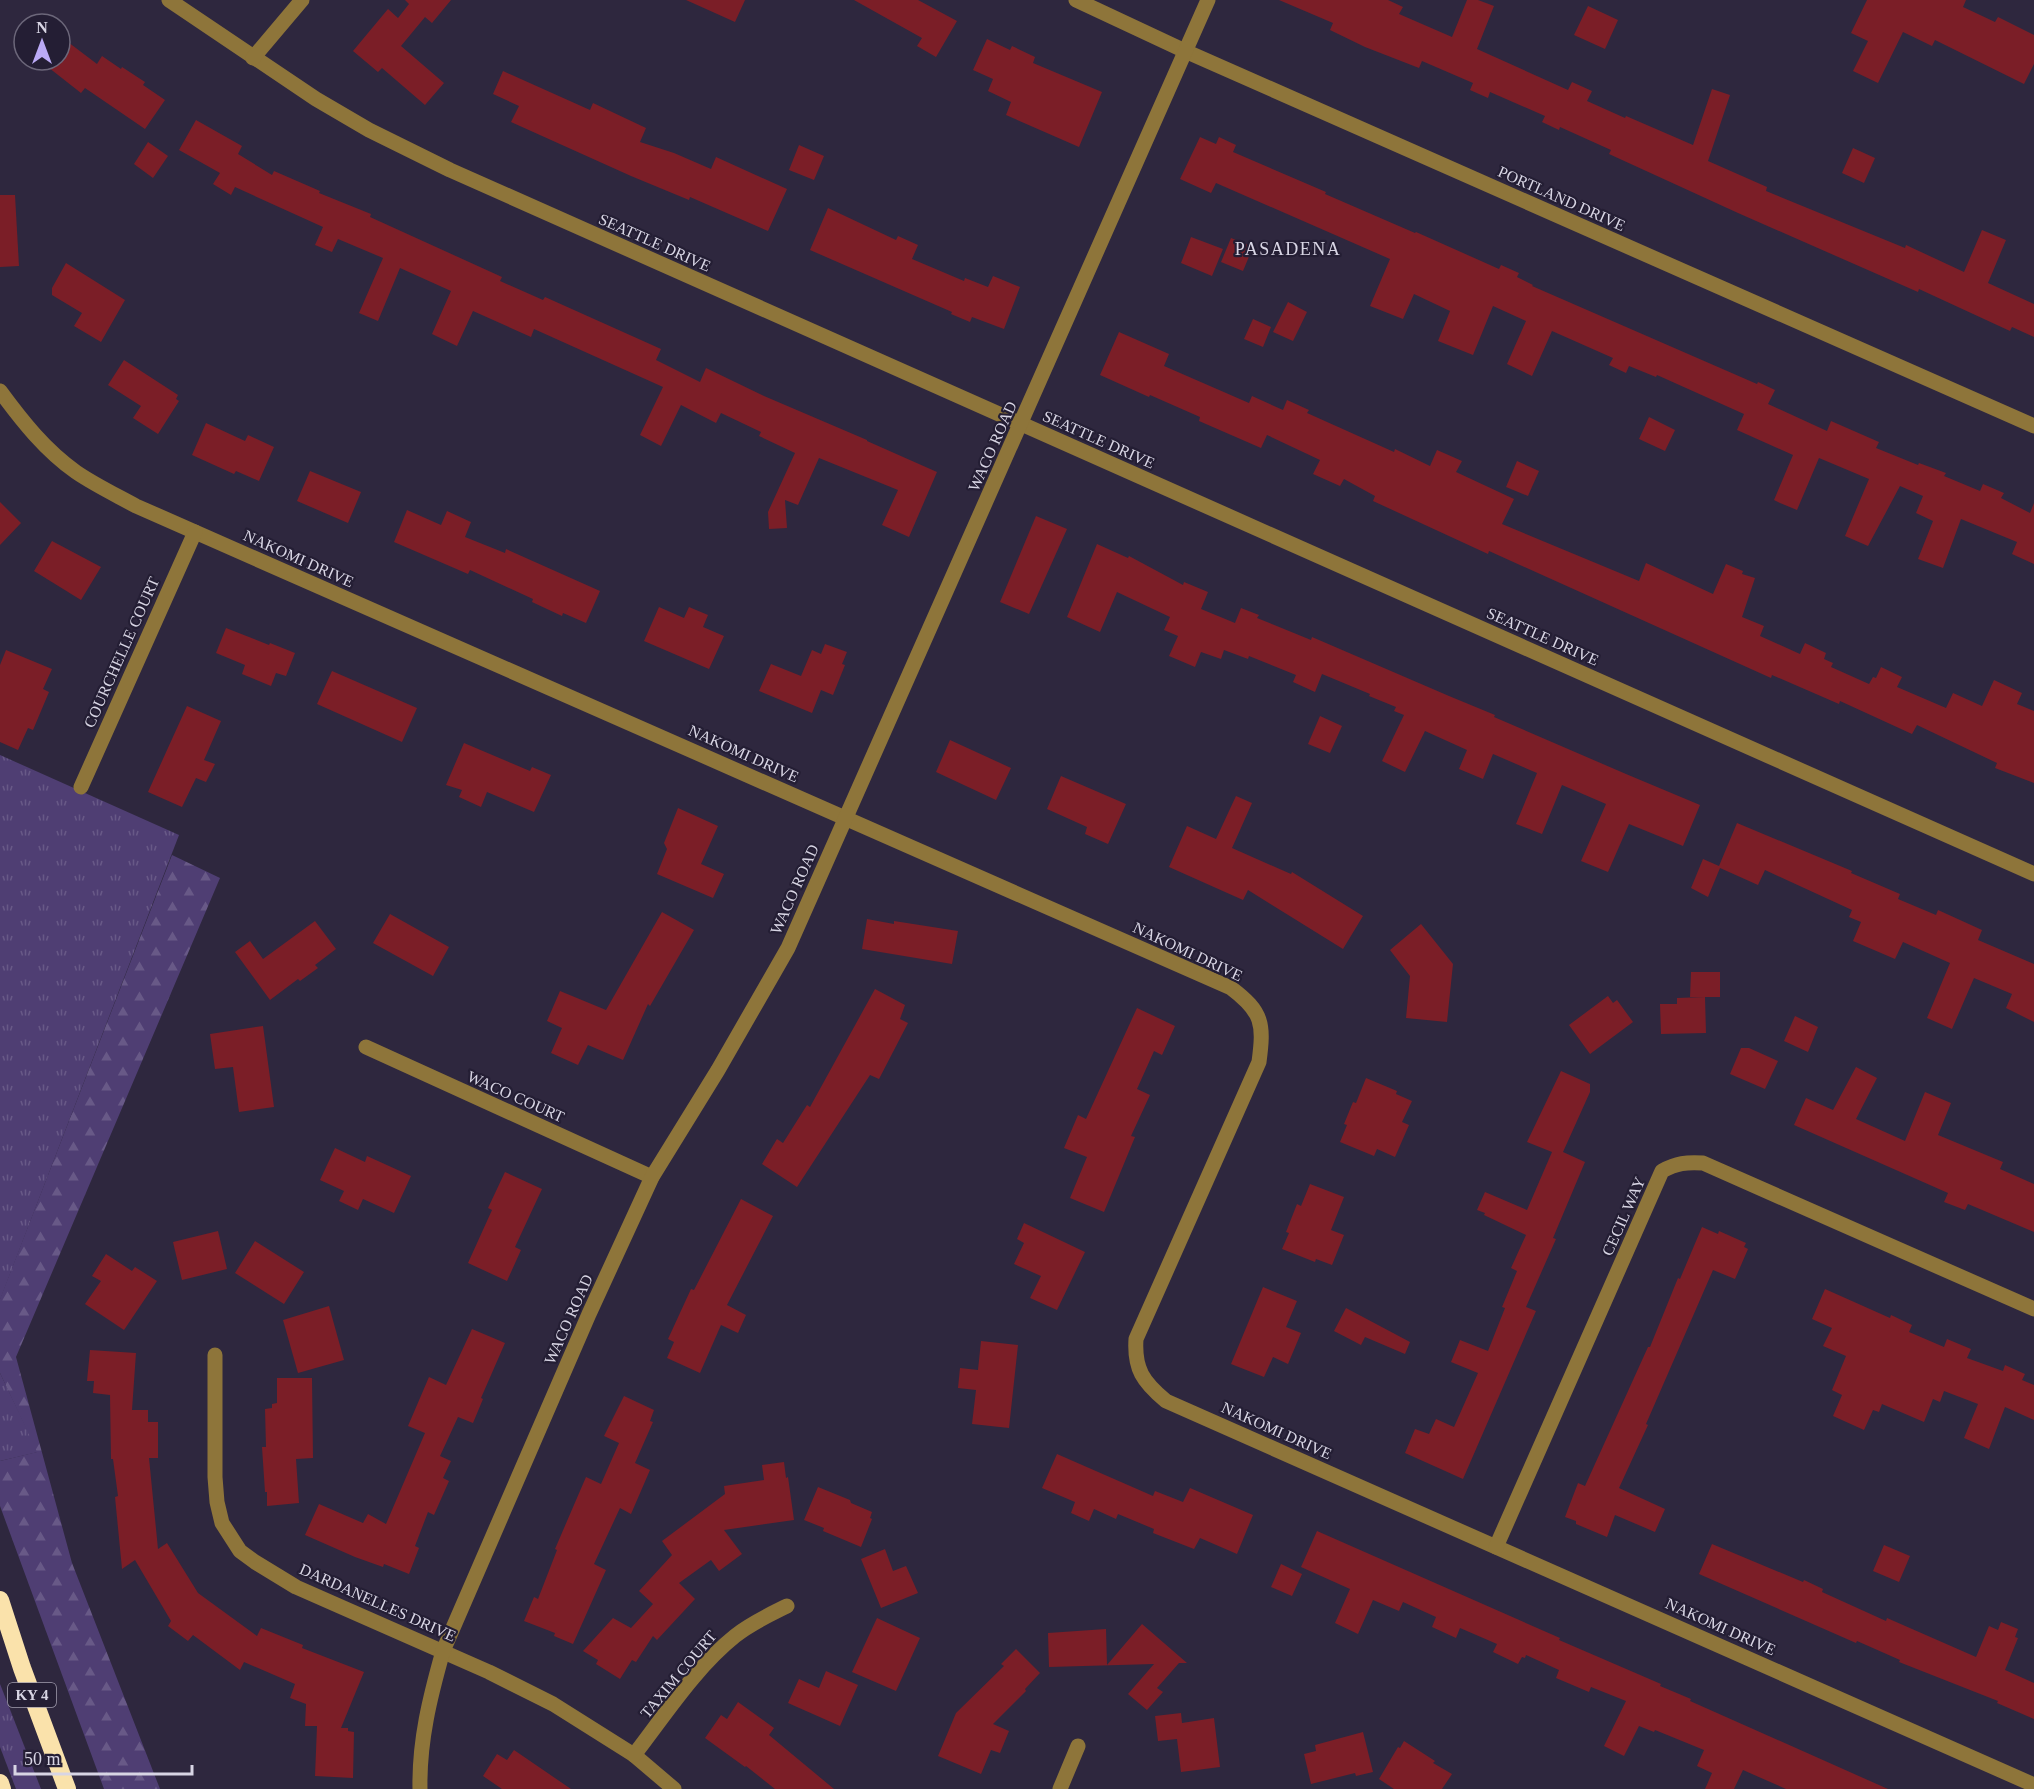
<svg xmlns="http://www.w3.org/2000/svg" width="2034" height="1789" font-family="'Times New Roman',serif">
	<defs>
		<pattern id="grass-tufts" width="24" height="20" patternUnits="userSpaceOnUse" patternTransform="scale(1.5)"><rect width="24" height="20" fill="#4f3e73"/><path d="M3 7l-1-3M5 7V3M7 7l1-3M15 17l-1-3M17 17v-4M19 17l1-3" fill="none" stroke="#685987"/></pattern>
		<pattern id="forest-firs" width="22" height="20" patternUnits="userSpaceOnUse" patternTransform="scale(1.5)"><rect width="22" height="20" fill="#4f3e73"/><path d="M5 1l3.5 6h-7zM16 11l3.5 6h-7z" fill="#685987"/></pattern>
	</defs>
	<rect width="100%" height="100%" fill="#2e273e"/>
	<g fill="url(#grass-tufts)">
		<polygon points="0,755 179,835 0,1300"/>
		<polygon points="0,1373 38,1452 0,1461"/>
		<polygon points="0,1684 2,1689 41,1789 16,1789 0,1747"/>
	</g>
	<polygon fill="url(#forest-firs)" points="172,855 220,878 16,1357 72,1563 160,1789 104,1789 0,1506 0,1461 37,1452 0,1373 0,1299"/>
	<g fill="#7b1e27">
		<polygon points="405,0 451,0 432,23 425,17 401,46 444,83 425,105 382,68 378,72 353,51 388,9 398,18 409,4"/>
		<polygon points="686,0 745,0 735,22"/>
		<polygon points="854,0 918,0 957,21 936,57 917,46 922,38"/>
		<polygon points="1279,0 1388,0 1403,7 1399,14 1452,37 1467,0 1478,0 1494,6 1477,49 1568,90 1572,82 1592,91 1587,101 1625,118 1626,116 1693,145 1712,89 1730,95 1708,161 1767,187 1766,191 1905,248 1906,245 1964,272 1982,230 2006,240 1988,283 2034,304 2034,337 2012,327 2010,331 1919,289 1918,292 1738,213 1609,154 1611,150 1560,127 1559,130 1542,122 1545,116 1490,92 1488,98 1470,90 1473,83 1422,61 1419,68 1365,47 1330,30 1333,23"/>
		<polygon points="1867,0 1966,0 1963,7 1995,22 1998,17 2034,35 2034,64 2024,84 1935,40 1932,46 1903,32 1878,83 1853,71 1868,41 1851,33"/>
		<polygon points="1588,6 1618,20 1605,49 1574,35"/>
		<polygon points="60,36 97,64 102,56 121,69 122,67 145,82 143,85 165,100 145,129 85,88 81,93 39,60 60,60"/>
		<polygon points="987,39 1010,50 1012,46 1035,57 1033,63 1102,92 1079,147 1006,115 1011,102 988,91 993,79 973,70"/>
		<polygon points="503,71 590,110 593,103 646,128 640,142 674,153 711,169 716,157 787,189 768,231 690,197 689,200 631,176 511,122 519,106 493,94"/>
		<polygon points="196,120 242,146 238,154 272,175 274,171 320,191 319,193 371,214 370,217 502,277 500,281 543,300 545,297 661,349 656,360 700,382 706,368 764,396 867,440 867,441 937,472 909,537 882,525 898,490 819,458 798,505 785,500 787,528 769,529 768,512 795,453 759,436 761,432 721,413 716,423 681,405 661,446 640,435 663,387 534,329 531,337 473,311 457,346 432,334 451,291 400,268 378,321 359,313 383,258 338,239 332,252 315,245 323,227 235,187 231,195 213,184 220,173 179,150"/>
		<polygon points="1200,137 1216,144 1219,137 1236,145 1233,152 1326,192 1325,194 1415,233 1416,232 1499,269 1501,265 1519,273 1517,277 1533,285 1532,286 1757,384 1758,382 1775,390 1768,404 1827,431 1831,421 1879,442 1876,448 1918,465 1919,463 1946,473 1944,476 1980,491 1983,484 2004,493 2001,498 2030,513 2034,503 2034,564 2012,554 2017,542 1961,519 1943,568 1918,559 1933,521 1916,513 1923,496 1900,486 1868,546 1845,536 1869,479 1819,458 1797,510 1780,503 1774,500 1793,455 1737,430 1744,414 1657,375 1656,377 1629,366 1626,373 1609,365 1613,358 1552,331 1532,376 1507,364 1526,321 1493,306 1473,355 1438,341 1450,311 1414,294 1403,319 1370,306 1390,259 1216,183 1211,193 1180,179"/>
		<polygon points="148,142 168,156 153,178 134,164"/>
		<polygon points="799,145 824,156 814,180 789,170"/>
		<polygon points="1853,148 1875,158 1864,183 1842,173"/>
		<polygon points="0,195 15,195 19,266 0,267"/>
		<polygon points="828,208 896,240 898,236 918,245 912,259 964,281 965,278 988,287 993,276 1020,287 1004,329 972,317 970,322 951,314 952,312 810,250"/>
		<polygon points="1191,237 1223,249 1212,276 1181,263"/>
		<polygon points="1231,238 1253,247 1243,271 1221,262"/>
		<polygon points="66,263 125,300 101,342 74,326 82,313 52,295 52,288"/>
		<polygon points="1288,302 1307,312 1293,341 1273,332"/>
		<polygon points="1253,319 1271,327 1263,347 1244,339"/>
		<polygon points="1119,332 1169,354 1164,366 1249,403 1252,396 1283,410 1287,400 1309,410 1307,413 1394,452 1395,449 1430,466 1437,450 1462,461 1456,472 1514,499 1502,524 1639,581 1646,563 1713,594 1726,564 1743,571 1742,574 1755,578 1742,617 1764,626 1760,636 1800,654 1805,643 1826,653 1824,659 1833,663 1831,667 1869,684 1873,677 1876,678 1881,667 1902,677 1897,687 1946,708 1953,693 1982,706 1994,680 2022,693 2017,704 2034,711 2034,783 1995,768 1997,763 1917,725 1912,734 1840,701 1839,704 1772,675 1771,678 1489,551 1488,554 1373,501 1375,496 1344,479 1340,486 1313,474 1320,460 1267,435 1261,448 1199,421 1200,417 1150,395 1149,397 1100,375"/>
		<polygon points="124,360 178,395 176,399 179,401 158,434 133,418 141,406 108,385"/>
		<polygon points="1649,417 1675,430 1665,451 1639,439"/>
		<polygon points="206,423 245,441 248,435 274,447 259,481 236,471 234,474 192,455"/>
		<polygon points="1517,461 1539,471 1528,496 1506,487"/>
		<polygon points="310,471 361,492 348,523 297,501"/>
		<polygon points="0,502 21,523 0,545"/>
		<polygon points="407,510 441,525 447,511 471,522 465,537 505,553 506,549 600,591 586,623 563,613 562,616 532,602 533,599 470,570 468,574 394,542"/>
		<polygon points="1036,516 1067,529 1029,614 1000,602"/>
		<polygon points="52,541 101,567 81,600 34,571"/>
		<polygon points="1097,544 1128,558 1129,556 1183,585 1184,582 1208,592 1201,609 1235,623 1241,608 1259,615 1257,618 1311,640 1312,637 1449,696 1495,715 1494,717 1626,774 1700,805 1683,846 1629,824 1608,872 1581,861 1606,804 1562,785 1542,834 1516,824 1537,773 1493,754 1483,779 1459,769 1467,750 1425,731 1405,772 1382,761 1404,715 1394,711 1396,707 1369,696 1370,694 1322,674 1315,692 1293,682 1296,675 1249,656 1248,659 1224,650 1221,659 1201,652 1195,667 1169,656 1178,636 1164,630 1170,617 1117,592 1100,632 1067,617"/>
		<polygon points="659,607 684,618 689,607 708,615 703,627 724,636 709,669 644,641"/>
		<polygon points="226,628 269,645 270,643 295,653 286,676 276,673 271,686 242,674 245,665 216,653"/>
		<polygon points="825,644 847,652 842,664 845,665 833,695 821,690 812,713 759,691 771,664 801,676 812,650 821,654"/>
		<polygon points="6,650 52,669 43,689 49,692 33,730 28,728 18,750 0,742 0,665"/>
		<polygon points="332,671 417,708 402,742 317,704"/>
		<polygon points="187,706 221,721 204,760 215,764 206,782 196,778 182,807 148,792"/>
		<polygon points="1320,716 1342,726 1330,753 1308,744"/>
		<polygon points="950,740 1011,768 996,800 936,772"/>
		<polygon points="464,743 530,771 532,767 551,775 534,812 487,792 481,807 459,797 462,790 446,785"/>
		<polygon points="1061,776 1126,804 1108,844 1085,834 1087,827 1047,809"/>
		<polygon points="1236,796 1252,803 1232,848 1291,874 1292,872 1363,916 1343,949 1248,890 1243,900 1169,867 1187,826 1216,839"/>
		<polygon points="678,808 718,826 701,864 724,874 713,898 657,874 667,849 664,843"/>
		<polygon points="1737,823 1852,871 1851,873 1900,894 1898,899 1936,915 1938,910 1982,930 1978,940 2034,964 2034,1022 2006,1008 2012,994 1974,978 1952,1029 1927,1018 1950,963 1903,942 1895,959 1853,941 1861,922 1849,917 1852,910 1765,870 1758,885 1720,868 1708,897 1691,888 1703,859 1719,866"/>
		<polygon points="662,912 694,930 650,1006 648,1004 623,1060 588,1045 578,1065 551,1053 562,1028 547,1021 560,991 606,1010"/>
		<polygon points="390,914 449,947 433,976 373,943"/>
		<polygon points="867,919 894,924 894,921 958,931 952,964 862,949"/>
		<polygon points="315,921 336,949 315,965 318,968 300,981 298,979 270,1000 235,952 250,941 263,959"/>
		<polygon points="1421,924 1453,964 1447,1022 1406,1018 1410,976 1390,950"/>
		<polygon points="1691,972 1720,972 1720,997 1690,997"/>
		<polygon points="875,989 905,1005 900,1019 908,1023 879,1079 870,1075 797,1187 762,1164 777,1139 783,1143 807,1105 810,1107"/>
		<polygon points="1608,996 1613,1003 1617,1000 1633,1022 1590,1054 1569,1025"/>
		<polygon points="1705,997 1706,1033 1661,1034 1660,1004 1677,1004 1677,998"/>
		<polygon points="1137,1008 1175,1026 1162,1055 1154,1051 1137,1089 1150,1095 1131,1136 1135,1137 1104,1212 1070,1198 1087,1157 1064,1148 1078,1115 1086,1119"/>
		<polygon points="1795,1016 1818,1027 1808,1052 1784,1041"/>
		<polygon points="263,1026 274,1107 239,1112 233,1067 215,1069 210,1034"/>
		<polygon points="1741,1048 1749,1048 1778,1061 1765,1089 1730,1074"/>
		<polygon points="1856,1067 1877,1078 1856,1119 1905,1141 1925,1092 1951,1103 1938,1135 2003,1162 2000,1169 2034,1184 2034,1232 1968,1204 1965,1210 1944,1202 1948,1193 1794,1125 1806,1098 1833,1110"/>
		<polygon points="1561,1071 1590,1084 1590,1092 1563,1152 1585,1162 1553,1238 1556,1239 1526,1307 1536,1311 1463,1479 1405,1453 1415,1429 1429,1434 1436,1419 1454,1427 1478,1373 1451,1362 1460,1340 1488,1351 1505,1308 1502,1307 1517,1271 1511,1268 1526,1235 1484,1215 1485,1213 1477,1210 1485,1192 1527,1210 1552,1152 1527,1142"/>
		<polygon points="1366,1078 1397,1091 1396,1094 1412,1101 1402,1122 1409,1125 1395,1157 1377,1149 1374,1156 1340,1142 1347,1125 1344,1124 1353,1102 1356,1103"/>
		<polygon points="335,1148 365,1162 367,1156 411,1176 394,1213 363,1199 358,1210 339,1201 344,1191 320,1180"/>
		<polygon points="505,1172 542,1189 515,1247 521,1250 507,1281 468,1263 492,1210 488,1208"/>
		<polygon points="1310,1184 1344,1197 1331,1230 1344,1235 1332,1265 1316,1259 1315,1262 1282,1249 1289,1233 1286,1232 1297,1204 1301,1206"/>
		<polygon points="741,1199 773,1216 727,1305 746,1315 738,1333 721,1325 700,1373 667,1358 674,1342 668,1339 691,1289 694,1290"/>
		<polygon points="1024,1223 1085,1252 1057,1310 1030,1298 1041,1276 1014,1264 1024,1243 1017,1239"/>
		<polygon points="1702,1227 1718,1234 1719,1231 1746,1243 1744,1247 1748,1249 1735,1279 1713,1270 1646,1424 1648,1425 1619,1488 1665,1509 1655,1532 1615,1515 1607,1537 1576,1524 1576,1521 1565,1517 1578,1483 1585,1486 1648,1347 1650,1347 1678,1278 1680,1279"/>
		<polygon points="218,1231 227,1269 182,1280 173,1242"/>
		<polygon points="255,1241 304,1272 284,1304 235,1273"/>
		<polygon points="106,1254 132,1271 135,1267 157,1281 124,1330 85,1304 101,1281 92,1276"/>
		<polygon points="1263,1287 1297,1301 1286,1327 1301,1333 1288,1364 1273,1357 1264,1377 1231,1364"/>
		<polygon points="1825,1289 1890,1318 1891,1315 1912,1325 1909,1332 1944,1347 1947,1339 1971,1349 1967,1358 2003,1371 2005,1365 2025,1374 2022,1380 2034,1385 2034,1420 2005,1407 1989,1449 1964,1438 1978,1404 1944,1391 1940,1402 1933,1399 1924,1422 1882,1404 1879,1412 1873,1410 1864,1430 1833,1416 1842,1395 1832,1390 1846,1356 1823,1346 1832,1328 1812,1319"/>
		<polygon points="329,1306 344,1360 298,1373 283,1320"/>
		<polygon points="1346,1308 1410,1342 1405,1354 1365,1337 1361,1345 1334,1331"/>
		<polygon points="472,1329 505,1343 481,1398 483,1399 473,1423 458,1417 440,1456 451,1461 443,1478 449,1481 434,1515 428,1512 415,1546 419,1548 409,1574 384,1564 383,1567 355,1557 305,1535 319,1504 363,1523 368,1514 386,1524 425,1433 408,1426 429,1377 446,1385"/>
		<polygon points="981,1341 1018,1345 1009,1428 972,1424 976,1390 958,1388 960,1368 978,1370"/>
		<polygon points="90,1350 136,1353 132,1410 148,1410 148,1422 158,1422 158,1458 149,1458 158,1549 167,1543 198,1593 257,1636 261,1628 303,1645 302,1648 364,1672 341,1728 348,1728 348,1731 354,1732 353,1778 315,1776 317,1726 305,1726 306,1704 290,1698 295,1684 244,1662 240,1670 193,1635 188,1641 168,1626 171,1621 135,1560 122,1569 115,1497 118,1496 113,1459 111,1459 110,1395 93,1393 94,1381 87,1381"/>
		<polygon points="277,1378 312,1378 313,1458 296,1459 299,1503 267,1506 267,1492 265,1492 262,1447 266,1447 265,1409 272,1408 272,1404 277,1403"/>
		<polygon points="624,1396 654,1410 650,1421 653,1422 635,1463 650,1470 631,1514 620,1508 594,1564 606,1570 573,1644 554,1636 555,1633 524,1621 534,1597 538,1599 557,1550 555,1549 586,1477 601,1484 619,1443 604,1436"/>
		<polygon points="1057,1454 1153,1496 1155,1491 1183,1502 1190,1488 1253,1515 1237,1554 1200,1538 1194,1549 1153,1533 1154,1529 1118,1514 1116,1519 1094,1509 1089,1521 1071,1513 1075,1502 1042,1488"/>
		<polygon points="784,1462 786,1478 788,1477 794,1520 724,1530 742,1554 719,1571 711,1560 679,1583 695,1599 657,1640 653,1636 636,1662 632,1660 620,1679 596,1664 598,1660 583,1651 613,1618 631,1628 653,1604 639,1591 672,1555 662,1541 725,1494 724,1486 764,1480 762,1465"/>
		<polygon points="818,1487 850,1500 851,1503 872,1512 870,1518 872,1519 861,1547 823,1531 824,1528 804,1520"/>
		<polygon points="1317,1531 1560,1638 1559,1640 1661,1684 1660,1686 1691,1699 1690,1701 1888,1789 1786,1789 1743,1770 1734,1789 1705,1789 1712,1773 1697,1766 1704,1750 1655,1730 1654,1732 1639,1726 1624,1756 1604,1746 1626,1701 1591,1687 1589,1692 1556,1678 1559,1670 1526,1655 1525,1658 1522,1657 1518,1664 1493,1652 1497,1644 1460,1628 1456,1638 1432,1627 1436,1617 1403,1602 1399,1611 1373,1600 1358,1634 1335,1623 1350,1589 1301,1567"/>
		<polygon points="1712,1544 1803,1582 1804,1580 1823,1589 1822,1592 1886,1621 1887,1618 1976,1657 1989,1626 1998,1630 2001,1622 2018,1629 2015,1637 2018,1638 2005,1670 2034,1683 2034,1719 1997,1703 1998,1701 1899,1662 1900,1660 1857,1641 1856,1643 1699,1574"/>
		<polygon points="1884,1545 1910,1556 1899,1582 1873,1571"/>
		<polygon points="885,1549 893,1571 906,1566 918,1593 881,1608 861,1559"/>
		<polygon points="1281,1564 1302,1574 1292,1596 1271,1587"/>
		<polygon points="877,1618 920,1638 896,1691 852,1672"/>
		<polygon points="1142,1624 1187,1663 1179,1663 1157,1688 1163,1692 1147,1710 1128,1694 1154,1664 1049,1667 1048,1633 1106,1629 1107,1665"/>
		<polygon points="1016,1649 1040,1673 1025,1689 1026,1691 993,1724 1009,1731 1000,1753 991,1750 981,1774 938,1756 956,1713 1004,1666 1001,1664"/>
		<polygon points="826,1671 858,1685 840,1726 788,1703 799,1679 819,1688"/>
		<polygon points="738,1702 774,1728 769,1735 834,1789 775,1789 746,1766 745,1767 705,1738 721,1715 727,1719"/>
		<polygon points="1181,1713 1182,1723 1214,1718 1220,1767 1181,1772 1177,1739 1158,1741 1155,1716"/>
		<polygon points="1363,1732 1373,1772 1356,1776 1355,1773 1311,1784 1304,1754 1316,1751 1315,1745"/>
		<polygon points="1404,1741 1435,1761 1433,1763 1452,1774 1442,1789 1394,1789 1379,1779 1398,1747 1400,1748"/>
		<polygon points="514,1750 571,1789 502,1789 483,1776 497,1754 507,1760"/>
	</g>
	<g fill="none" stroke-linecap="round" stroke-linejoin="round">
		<g stroke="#8e753a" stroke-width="15">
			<polyline points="169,0 316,99 369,130 450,170 2034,874"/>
			<polyline points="1076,0 1185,51 2034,426"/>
			<polyline points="253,58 302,0"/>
			<path d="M0,391C22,421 45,450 76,472C95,485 116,495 136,506L1231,988C1263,1012 1264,1024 1259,1062L1136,1339C1134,1369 1143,1382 1166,1401L2034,1785"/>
			<polyline points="81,787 195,532"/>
			<polyline points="366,1047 652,1177"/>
			<polyline points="215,1355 215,1477 217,1502 222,1523 240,1551 255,1562 296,1587 489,1672 553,1704 634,1755 674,1789"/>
			<path d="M1496,1547L1662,1171C1677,1163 1686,1162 1703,1163L2034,1309"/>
			<path d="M634,1755C665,1715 695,1668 735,1636C751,1623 769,1615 787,1606"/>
			<path d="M420,1789C419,1741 430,1697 443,1651L589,1314L652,1177L718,1070L788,948L1208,0"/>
			<polyline points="1060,1789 1078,1746"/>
		</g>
		<g stroke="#fae2ab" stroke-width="18">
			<polyline points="0,1600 22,1668 67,1789"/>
			<polyline points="0,1783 2,1789"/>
		</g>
	</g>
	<g text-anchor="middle" stroke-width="4.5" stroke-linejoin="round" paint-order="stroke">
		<rect fill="#241e34" stroke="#a29eaf" stroke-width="1.5" x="8" y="1683" width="48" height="24" rx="4.5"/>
		<g font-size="15" font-weight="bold" fill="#d8d5e4">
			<text x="32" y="1700">KY 4</text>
		</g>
		<g font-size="16" fill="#d8d5e4" stroke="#241e34">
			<text transform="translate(1562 198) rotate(24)" y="6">PORTLAND DRIVE</text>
			<text transform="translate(655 242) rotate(24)" y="6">SEATTLE DRIVE</text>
			<text transform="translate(1099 439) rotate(24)" y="6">SEATTLE DRIVE</text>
			<text transform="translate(992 446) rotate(-66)" y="6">WACO ROAD</text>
			<text transform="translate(299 558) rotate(24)" y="6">NAKOMI DRIVE</text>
			<text transform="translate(1543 636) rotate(24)" y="6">SEATTLE DRIVE</text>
			<text transform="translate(121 652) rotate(-66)" y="6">COURCHELLE COURT</text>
			<text transform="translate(744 753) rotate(24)" y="6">NAKOMI DRIVE</text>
			<text transform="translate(794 889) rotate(-66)" y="6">WACO ROAD</text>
			<text transform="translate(1188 951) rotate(25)" y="6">NAKOMI DRIVE</text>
			<text transform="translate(516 1096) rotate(24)" y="6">WACO COURT</text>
			<text transform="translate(1623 1216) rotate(-66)" y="6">CECIL WAY</text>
			<text transform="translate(568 1319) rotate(-66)" y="6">WACO ROAD</text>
			<text transform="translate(1277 1430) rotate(24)" y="6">NAKOMI DRIVE</text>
			<text transform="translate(378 1602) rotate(24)" y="6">DARDANELLES DRIVE</text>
			<text transform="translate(1721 1626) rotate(24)" y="6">NAKOMI DRIVE</text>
			<text transform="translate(678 1674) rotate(-50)" y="6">TAXIM COURT</text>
		</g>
		<g font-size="18" letter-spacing="1.5" fill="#d8d5e4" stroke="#241e34">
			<text x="1288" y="255">PASADENA</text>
		</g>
	</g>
	<g transform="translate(42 42)"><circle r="28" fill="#241e34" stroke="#6c677a" stroke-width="1.5"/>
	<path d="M0-4.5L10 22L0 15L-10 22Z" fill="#bbaaf6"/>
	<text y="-9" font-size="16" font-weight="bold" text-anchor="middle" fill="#d8d5e4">N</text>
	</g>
	<path d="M15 1765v9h177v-9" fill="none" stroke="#d8d5e4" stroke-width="3"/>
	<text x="24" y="1765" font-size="18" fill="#d8d5e4" stroke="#241e34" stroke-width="4.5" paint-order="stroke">50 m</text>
</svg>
